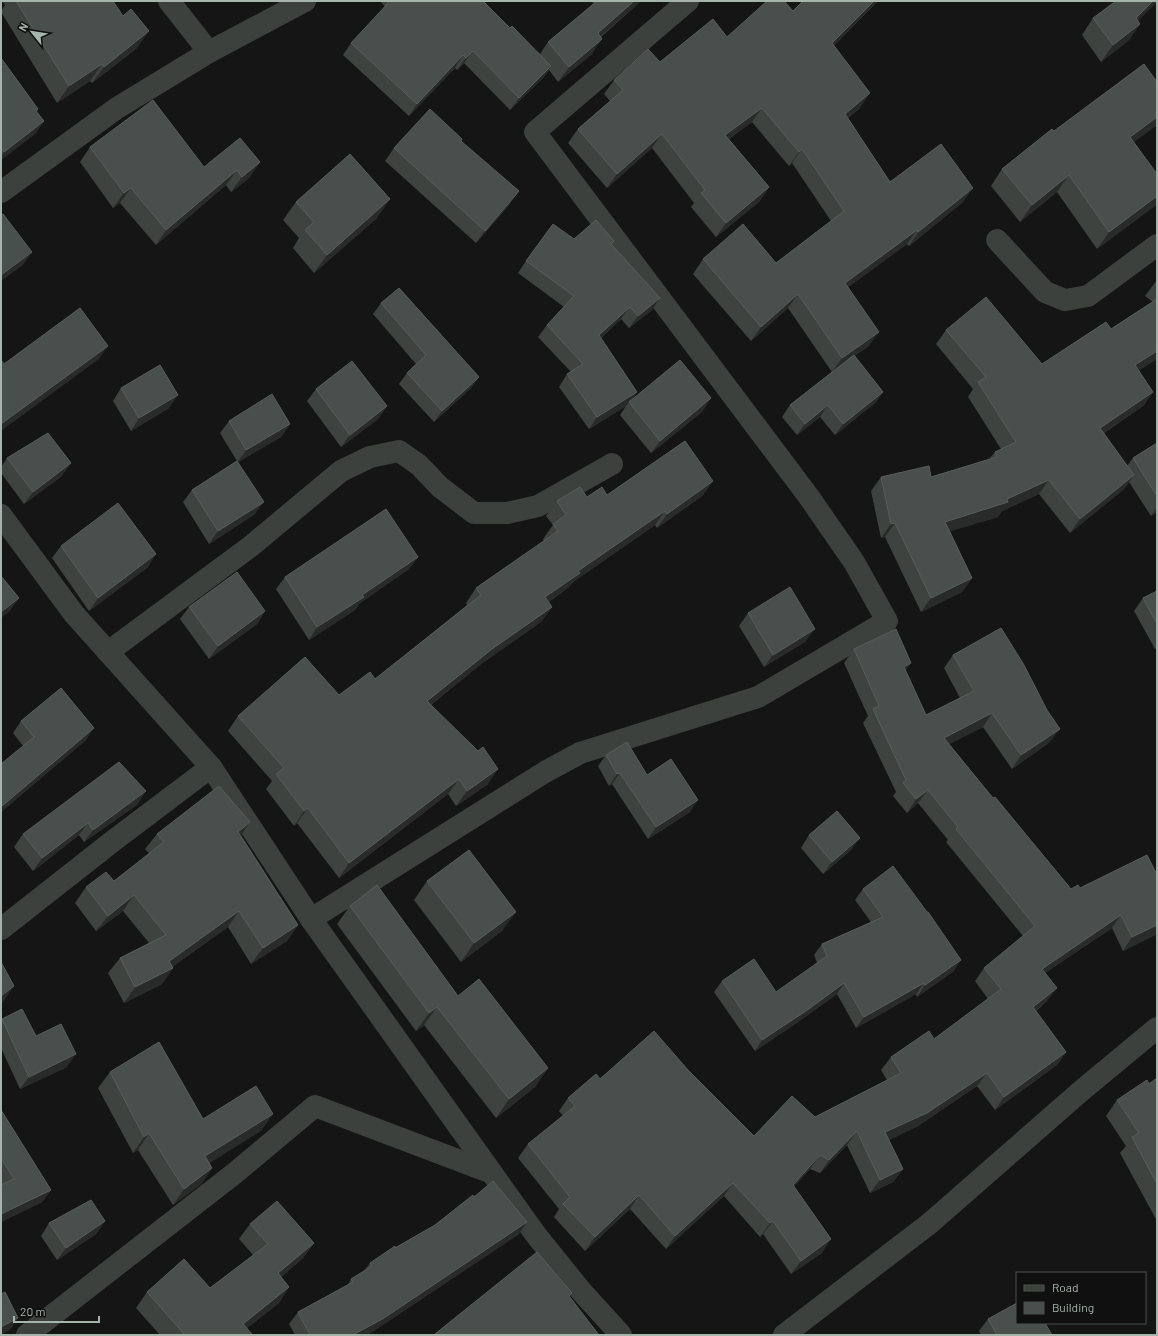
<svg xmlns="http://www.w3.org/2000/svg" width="1158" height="1336" font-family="Barlow,sans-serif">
	<rect width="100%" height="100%" fill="#141514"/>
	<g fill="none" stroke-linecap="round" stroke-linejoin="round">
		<g stroke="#3c413e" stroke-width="22">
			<polyline points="169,1 209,52"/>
			<polyline points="1,192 117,108 209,52 305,1"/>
			<polyline points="997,240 1045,292 1065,300 1088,296 1157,245"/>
			<polyline points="1,515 74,614 211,767"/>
			<polyline points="108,652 251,546 341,471 370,457 399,451 419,465 440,487 474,513 507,513 538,506 612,464"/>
			<polyline points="311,919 545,772 580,753 758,697 887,621 854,562 809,497 535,132 688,1"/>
			<polyline points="1,929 113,841 211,767 311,919 536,1235 582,1292 621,1335"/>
			<polyline points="27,1335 235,1173 315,1106 492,1173"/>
			<polyline points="784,1335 929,1224 1081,1091 1157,1028"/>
		</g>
	</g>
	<g fill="#3e4340">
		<polygon points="2,1 113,1 137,48 92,83 90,81 57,103 1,12 1,11 5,5"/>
		<polygon points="380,1 483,1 510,28 540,54 548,42 594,4 591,1 641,1 601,37 592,54 558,82 549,70 543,78 510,110 464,63 457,70 455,68 409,116 343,55 351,43 385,7"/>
		<polygon points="803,1 878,1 834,45 860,108 848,118 890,182 963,202 909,246 907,244 848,287 869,346 854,356 883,392 875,403 835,435 820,417 797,435 782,417 790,405 832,372 788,308 751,341 693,274 703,259 776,263 831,221 792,163 789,166 752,122 729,139 769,187 759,202 716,237 691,207 694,203 652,148 607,188 568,143 578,129 610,101 604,94 614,80 727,37 793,11"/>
		<polygon points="1093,18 1140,24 1128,41 1101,62 1082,35"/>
		<polygon points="1,58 38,109 37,112 36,133 1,160"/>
		<polygon points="1157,125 1133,142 1157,174 1157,203 1156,205 1097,249 1057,192 1020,222 991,186 1002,169 1054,131"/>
		<polygon points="461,141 510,204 476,243 385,161 394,148"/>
		<polygon points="90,147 204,167 260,162 249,178 231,192 226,185 156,245 120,203 113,208 80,162"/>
		<polygon points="296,202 377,218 314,273 293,248 299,238 283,220"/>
		<polygon points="574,239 614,241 612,245 660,298 652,310 629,328 621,319 601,338 632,400 703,411 651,453 620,415 626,406 589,429 559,387 567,374 571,372 538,337 547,325 564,307 518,273 526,261"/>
		<polygon points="1157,280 1157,359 1138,371 1153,392 1143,406 1104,433 1127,466 1133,458 1157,443 1157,512 1151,516 1129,482 1124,489 1070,533 1039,494 1002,511 998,517 950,531 972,578 962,592 921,612 885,537 881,538 871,491 881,477 931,477 989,459 995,452 1001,449 968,397 973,389 936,344 946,330 1042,364 1111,329 1153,302 1145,296"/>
		<polygon points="381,303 479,377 471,388 434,422 399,384 407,373 416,364 373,314"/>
		<polygon points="121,388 169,408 131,431 113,401"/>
		<polygon points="316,389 387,406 378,419 341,447 307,401"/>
		<polygon points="229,421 290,424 281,437 238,462 255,514 209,544 183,502 192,490 237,461 220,433"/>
		<polygon points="7,458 62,476 24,504 1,473 1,467"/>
		<polygon points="713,481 702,496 657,528 655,525 573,582 569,587 549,602 552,607 541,622 481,664 431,705 488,784 456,806 448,794 339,878 297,823 294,826 266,789 272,781 228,731 238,716 339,695 375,679 467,605 466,603 476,588 544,541 543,539 553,525 546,516 557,501 607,495"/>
		<polygon points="61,546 148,567 89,611 52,558"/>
		<polygon points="418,557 409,569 360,603 355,610 309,640 276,589 285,577"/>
		<polygon points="1157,591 1157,648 1155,649 1134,611 1143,598"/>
		<polygon points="189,607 265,611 257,624 209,659 180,619"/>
		<polygon points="748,613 806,641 764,667 739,626"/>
		<polygon points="854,649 906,671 926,715 960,698 944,668 953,655 1050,742 1012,769 983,727 949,744 993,798 1071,889 1080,888 1157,934 1123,951 1112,928 1045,973 1047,1001 1036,1011 1066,1052 1057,1065 995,1110 977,1086 918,1126 889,1140 903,1169 893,1182 870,1193 847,1145 820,1173 810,1169 794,1186 822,1253 791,1274 763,1234 760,1237 724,1196 666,1249 630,1209 585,1251 554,1217 559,1209 518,1158 528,1144 563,1116 559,1111 568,1098 600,1079 688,1070 754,1136 815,1117 887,1080 881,1070 891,1057 934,1039 988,999 975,981 984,968 1023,936 946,842 948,840 918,803 907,813 893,796 896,792 863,723 868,716 844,663"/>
		<polygon points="21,721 86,740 1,812 1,764 23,746 13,733"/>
		<polygon points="606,755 690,812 648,839 612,784 609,786 598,766"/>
		<polygon points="138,804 84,842 79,835 33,871 14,847 23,834"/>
		<polygon points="157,834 241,835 298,925 287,941 251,964 228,927 172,967 173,968 162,984 124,1003 108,973 120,958 149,943 123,911 96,931 75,903 86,887 114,881 149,853 145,849"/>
		<polygon points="809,835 851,850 823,874 801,848"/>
		<polygon points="427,881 503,930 461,962 414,900"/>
		<polygon points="863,889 954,971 917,997 916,994 856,1028 837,994 798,1022 755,1051 714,992 722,981 776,992 817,963 814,955 822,944 871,922 855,900"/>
		<polygon points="350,906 458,996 548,1068 535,1087 496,1118 424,1025 416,1031 337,924"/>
		<polygon points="2,1019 36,1036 67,1067 20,1089 1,1048 1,1020"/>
		<polygon points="110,1072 203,1119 262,1130 209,1163 212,1168 201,1184 173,1205 138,1150 133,1153 98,1088"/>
		<polygon points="1157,1078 1157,1221 1120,1153 1126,1146 1106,1116 1117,1100 1149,1084"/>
		<polygon points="1,1110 51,1190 42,1202 1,1222 1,1185 2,1185 1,1184"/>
		<polygon points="474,1197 519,1234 375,1330 367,1335 295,1335 289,1324 298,1312 347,1286 351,1279 364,1271 370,1263 395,1248 435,1225"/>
		<polygon points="105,1221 96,1234 57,1260 41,1236 49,1223"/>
		<polygon points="250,1224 314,1243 303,1258 281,1277 289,1287 279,1303 247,1328 251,1335 160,1335 136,1308 147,1292 210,1288 253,1255 239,1239"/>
		<polygon points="988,1319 1052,1335 981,1335 979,1331"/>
	</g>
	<g fill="#282b2a">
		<polygon points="634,1 641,1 587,48 598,33"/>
		<polygon points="874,1 878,1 823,57 832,43"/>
		<polygon points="1153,1 1157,1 1157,2 1124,35 1136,18"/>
		<polygon points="1140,24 1128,41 1101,62 1113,45"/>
		<polygon points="149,31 137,48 92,83 104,67"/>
		<polygon points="602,39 592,54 558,82 569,67"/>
		<polygon points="473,51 464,63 457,70 466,58"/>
		<polygon points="463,55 455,68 409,116 417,104"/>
		<polygon points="102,64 90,81 57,103 69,86"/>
		<polygon points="551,66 543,78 510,110 519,98"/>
		<polygon points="870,93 860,108 835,128 845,114"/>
		<polygon points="762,108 752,122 715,149 725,135"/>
		<polygon points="1157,117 1157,125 1118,154 1130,137"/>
		<polygon points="44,121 36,133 1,160 1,157 4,152"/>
		<polygon points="662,134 652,148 607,188 617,174"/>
		<polygon points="802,149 792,163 789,166 799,152"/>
		<polygon points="260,162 249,178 231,192 242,177"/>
		<polygon points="237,170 226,185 156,245 166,230"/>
		<polygon points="1069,175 1057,192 1020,222 1032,205"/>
		<polygon points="769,187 759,202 716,237 726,223"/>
		<polygon points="131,188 120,203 113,208 124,193"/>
		<polygon points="973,188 963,202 909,246 918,232"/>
		<polygon points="519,191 510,204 476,243 485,231"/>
		<polygon points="1157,196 1157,203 1156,205 1097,249 1109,232"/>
		<polygon points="390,199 377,218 314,273 327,255"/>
		<polygon points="917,230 907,244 835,297 845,283"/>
		<polygon points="32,252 23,265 1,281 1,275"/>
		<polygon points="798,294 788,308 751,341 761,327"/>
		<polygon points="660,298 652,310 629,328 638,316"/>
		<polygon points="630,307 621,319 591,347 599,335"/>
		<polygon points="879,332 869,346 832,372 842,358"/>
		<polygon points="108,346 99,359 1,431 1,424"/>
		<polygon points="1157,351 1157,359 1125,379 1135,365"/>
		<polygon points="479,377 471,388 434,422 442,411"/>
		<polygon points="637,392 630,403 629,402 626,406 589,429 597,417"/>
		<polygon points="883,392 875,403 835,435 843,424"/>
		<polygon points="1153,392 1143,406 1090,442 1100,428"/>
		<polygon points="178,395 169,408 131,431 139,418"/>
		<polygon points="711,398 703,411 651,453 660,441"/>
		<polygon points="828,405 820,417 797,435 805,424"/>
		<polygon points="387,406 378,419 341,447 350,435"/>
		<polygon points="290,424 281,437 237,463 246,450"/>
		<polygon points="71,463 62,476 24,504 33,492"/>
		<polygon points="1134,475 1124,489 1070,533 1080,519"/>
		<polygon points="1049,480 1039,494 1002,511 998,517 935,536 945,522 1007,499"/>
		<polygon points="713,481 702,496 657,528 667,514"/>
		<polygon points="264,502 255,514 209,544 218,531"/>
		<polygon points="1157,507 1157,512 1151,516"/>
		<polygon points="665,511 655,525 573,582 569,587 535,612 545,597 578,571"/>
		<polygon points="895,523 885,537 881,538 891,524"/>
		<polygon points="156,554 148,567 89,611 98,598"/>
		<polygon points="418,557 409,569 360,603 355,610 309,640 317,627 362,595"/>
		<polygon points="972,578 962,592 921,612 931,598"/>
		<polygon points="19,598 10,611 1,618 1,612"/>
		<polygon points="552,607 541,622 481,664 417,716 427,701 492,649"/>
		<polygon points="265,611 257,624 209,659 218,646"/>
		<polygon points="815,629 806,641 764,667 773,655"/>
		<polygon points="911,663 902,676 904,667"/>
		<polygon points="992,713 983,727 934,752 944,738"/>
		<polygon points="94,728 86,740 1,812 1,807 2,806"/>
		<polygon points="1060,729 1050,742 1012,769 1021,755"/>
		<polygon points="498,769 488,784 456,806 467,791"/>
		<polygon points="620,773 612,784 609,786 617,774"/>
		<polygon points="459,779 448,794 339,878 349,863"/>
		<polygon points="928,790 918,803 907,813 916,799"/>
		<polygon points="146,791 138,804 84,842 93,830"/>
		<polygon points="698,800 690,812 648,839 656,827"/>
		<polygon points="308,808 297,823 294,826 304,811"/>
		<polygon points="250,822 239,838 238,832"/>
		<polygon points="88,823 79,835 33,871 42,858"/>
		<polygon points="860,838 851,850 823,874 832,862"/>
		<polygon points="134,895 123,911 96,931 108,916"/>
		<polygon points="239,911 228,927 165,972 173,968 162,984 124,1003 135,987"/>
		<polygon points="516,912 503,930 461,962 474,943"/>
		<polygon points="1121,915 1112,928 1032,982 1042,969"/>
		<polygon points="298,925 287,941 251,964 263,948"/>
		<polygon points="1157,925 1157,934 1123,951 1132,937"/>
		<polygon points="961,960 954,971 917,997 925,985"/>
		<polygon points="844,983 837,994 798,1022 755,1051 762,1040"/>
		<polygon points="924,983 916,994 856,1028 864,1017"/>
		<polygon points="14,986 3,1002 1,1004 1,996"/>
		<polygon points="1057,988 1047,1001 1024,1020 1033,1007"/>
		<polygon points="437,1007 424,1025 416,1031 429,1013"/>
		<polygon points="1066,1052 1057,1065 995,1110 1004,1097"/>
		<polygon points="76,1054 67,1067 20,1089 29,1077"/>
		<polygon points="548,1068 535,1087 496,1118 509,1099"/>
		<polygon points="987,1073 977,1086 918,1126 876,1146 885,1132"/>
		<polygon points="273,1114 262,1130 194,1173 205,1156"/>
		<polygon points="857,1131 847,1145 820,1173 829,1160"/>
		<polygon points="149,1133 138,1150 133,1153 144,1137"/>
		<polygon points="820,1155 810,1169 784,1198 793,1185"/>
		<polygon points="212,1168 201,1184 173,1205 184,1189"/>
		<polygon points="903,1169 893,1182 870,1193 880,1180"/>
		<polygon points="733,1183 724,1196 666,1249 675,1236"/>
		<polygon points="51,1190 42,1202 1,1222 1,1214"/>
		<polygon points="639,1195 630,1209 585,1251 595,1237"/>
		<polygon points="105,1221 96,1234 57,1260 66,1248"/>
		<polygon points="773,1221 763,1234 760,1237 770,1223"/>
		<polygon points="527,1222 519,1234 375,1330 367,1335 353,1335"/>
		<polygon points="831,1239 822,1253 791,1274 801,1261"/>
		<polygon points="314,1243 303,1258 268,1289 278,1273"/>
		<polygon points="289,1287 279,1303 238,1335 243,1324"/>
		<polygon points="18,1318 10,1330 1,1335 1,1327"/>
	</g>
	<g fill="#494f4c" stroke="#585f5a">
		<polygon points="16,1 113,1 123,16 131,9 149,31 104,67 102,64 69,86"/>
		<polygon points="390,1 483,1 510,28 512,26 551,66 519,98 473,51 466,58 463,55 417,104 351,43"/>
		<polygon points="597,1 634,1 598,33 602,39 569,67 548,42"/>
		<polygon points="767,1 784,1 793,11 803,1 874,1 832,43 870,93 845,114 890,182 941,144 973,188 918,232 917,230 845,283 879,332 842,358 798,294 761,327 703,259 743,224 776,263 844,211 802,149 799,152 762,108 725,135 769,187 726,223 701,193 705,190 662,134 617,174 578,129 623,90 614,80 648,49 660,62 713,19 727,37"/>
		<polygon points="1116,1 1153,1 1136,18 1140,24 1113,45 1093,18"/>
		<polygon points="1,58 38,109 36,111 44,121 4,152 1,148"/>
		<polygon points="1144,64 1157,82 1157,117 1130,137 1157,174 1157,196 1109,232 1069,175 1032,205 1002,169 1052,129 1054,131"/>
		<polygon points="153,100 204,167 240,138 260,162 242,177 237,170 166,230 131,188 124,193 90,147"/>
		<polygon points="430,109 462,139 461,141 519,191 485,231 394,148"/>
		<polygon points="350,154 390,199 327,255 305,230 314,222 296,202"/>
		<polygon points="3,214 32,252 1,275 1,215"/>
		<polygon points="596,220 614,241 611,244 660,298 638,316 630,307 599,335 637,392 597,417 567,374 583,364 547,325 574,296 526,261 553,224 574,239"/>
		<polygon points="399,288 479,377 442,411 407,373 426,355 381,303"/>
		<polygon points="986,297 1042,364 1106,322 1111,329 1157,299 1157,351 1135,365 1153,392 1100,428 1134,475 1080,519 1049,480 1007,499 1008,502 945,522 972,578 931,598 895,523 891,524 881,477 929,466 931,477 997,457 995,452 1016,442 978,382 986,377 946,330"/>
		<polygon points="80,308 108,346 1,424 1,360 4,364"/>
		<polygon points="854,355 883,392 843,424 828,405 805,424 790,405"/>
		<polygon points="680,360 711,398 660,441 629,402"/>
		<polygon points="352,361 387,406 350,435 316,389"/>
		<polygon points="160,365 178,395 139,418 121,388"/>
		<polygon points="272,394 290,424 246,450 229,421"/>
		<polygon points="48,433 71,463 33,492 7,458"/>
		<polygon points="685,441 713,481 667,514 665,511 578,571 580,573 545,597 552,607 492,649 427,701 478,751 483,747 498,769 467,791 459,779 349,863 308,808 304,811 276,774 284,768 238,716 305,657 339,695 370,672 375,679 481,595 476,588 558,531 553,524 566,515 557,501 580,487 587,497 602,487 607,495"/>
		<polygon points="1157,443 1157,496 1133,458"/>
		<polygon points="237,461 264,502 218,531 192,490"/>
		<polygon points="118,503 156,554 98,598 61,546"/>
		<polygon points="386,509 418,557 362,595 364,597 317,627 285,577"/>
		<polygon points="237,572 265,611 218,646 189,607"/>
		<polygon points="1,576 19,598 1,612"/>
		<polygon points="790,587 815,629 773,655 748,613"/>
		<polygon points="1157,591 1157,624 1143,598"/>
		<polygon points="1001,628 1024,665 1047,710 1060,729 1021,755 992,713 944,738 993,798 995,797 1071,889 1078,885 1080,888 1147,855 1157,875 1157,925 1132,937 1121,915 1042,969 1057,988 1033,1007 1066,1052 1004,1097 987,1073 927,1113 885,1132 903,1169 880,1180 857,1131 829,1160 820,1155 793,1185 831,1239 801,1261 773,1221 770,1223 733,1183 675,1236 639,1195 595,1237 563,1204 570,1197 528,1144 575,1106 568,1098 596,1074 600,1079 654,1031 688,1070 754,1136 792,1096 815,1117 901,1073 891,1057 929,1031 934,1039 1001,989 984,968 1035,926 956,829 958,827 928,790 916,799 903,783 906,780 873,709 879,706 854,649 896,629 911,663 904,667 926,715 974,691 953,655"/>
		<polygon points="61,688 94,728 2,806 1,805 1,764 34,737 21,721"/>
		<polygon points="627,742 647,775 671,759 698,800 656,827 620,773 617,774 606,755"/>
		<polygon points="119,762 146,791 93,830 88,823 42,858 23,834"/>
		<polygon points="219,786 250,822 238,832 298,925 263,948 239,911 169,961 173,968 135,987 120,958 166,935 134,895 108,916 86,887 106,872 114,881 164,842 157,834"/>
		<polygon points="837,811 860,838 832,862 809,835"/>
		<polygon points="469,850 516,912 474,943 427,881"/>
		<polygon points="893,866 927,912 928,912 961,960 925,985 924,983 864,1017 844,983 806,1011 762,1040 722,981 754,959 776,992 827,956 822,944 883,917 863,889"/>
		<polygon points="377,885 458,996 479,979 548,1068 509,1099 437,1007 429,1013 350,906"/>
		<polygon points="1,962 14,986 1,996"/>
		<polygon points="22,1009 36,1036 61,1024 76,1054 29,1077 2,1019"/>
		<polygon points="159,1042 203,1119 256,1086 273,1114 205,1156 212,1168 184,1189 149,1133 144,1137 110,1072"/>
		<polygon points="1157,1078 1157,1184 1132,1137 1139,1133 1117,1100 1147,1080 1149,1084"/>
		<polygon points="1,1110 51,1190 1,1214 1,1185 14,1179 1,1158"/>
		<polygon points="493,1181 527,1222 384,1318 353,1335 310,1335 298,1312 353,1282 351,1279 372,1266 370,1263 395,1246 395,1248 435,1225 473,1195 474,1197"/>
		<polygon points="91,1200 105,1221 66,1248 49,1223"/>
		<polygon points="277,1201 314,1243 278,1273 289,1287 243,1324 252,1334 251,1335 185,1335 147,1292 184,1259 210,1288 268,1244 250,1224"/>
		<polygon points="537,1252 572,1293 569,1296 599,1335 436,1335 435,1334"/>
		<polygon points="5,1292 18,1318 1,1327 1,1294"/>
		<polygon points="1017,1303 1017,1323 1045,1323 1052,1335 997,1335 988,1319"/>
	</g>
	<rect width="1158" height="1336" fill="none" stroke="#a6b5ab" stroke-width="4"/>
	<rect x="1016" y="1272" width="130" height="52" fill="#0f100f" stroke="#4b524d"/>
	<rect x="1024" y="1285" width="20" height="6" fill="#3c413e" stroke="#4b524d"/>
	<text x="1052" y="1292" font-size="12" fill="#a6b5ab">Road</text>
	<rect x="1024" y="1302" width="20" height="12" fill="#494f4c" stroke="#4b524d"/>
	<text x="1052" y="1312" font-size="12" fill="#a6b5ab">Building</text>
	<g transform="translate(32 32) rotate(300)" stroke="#0f100f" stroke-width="3" paint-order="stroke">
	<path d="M0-3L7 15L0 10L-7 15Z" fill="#a6b5ab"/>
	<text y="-6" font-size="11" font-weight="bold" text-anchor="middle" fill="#a6b5ab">N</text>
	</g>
	<path d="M14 1316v6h85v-6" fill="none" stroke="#a6b5ab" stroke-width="2"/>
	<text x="20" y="1316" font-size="12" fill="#a6b5ab" stroke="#0f100f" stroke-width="3" paint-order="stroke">20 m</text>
</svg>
